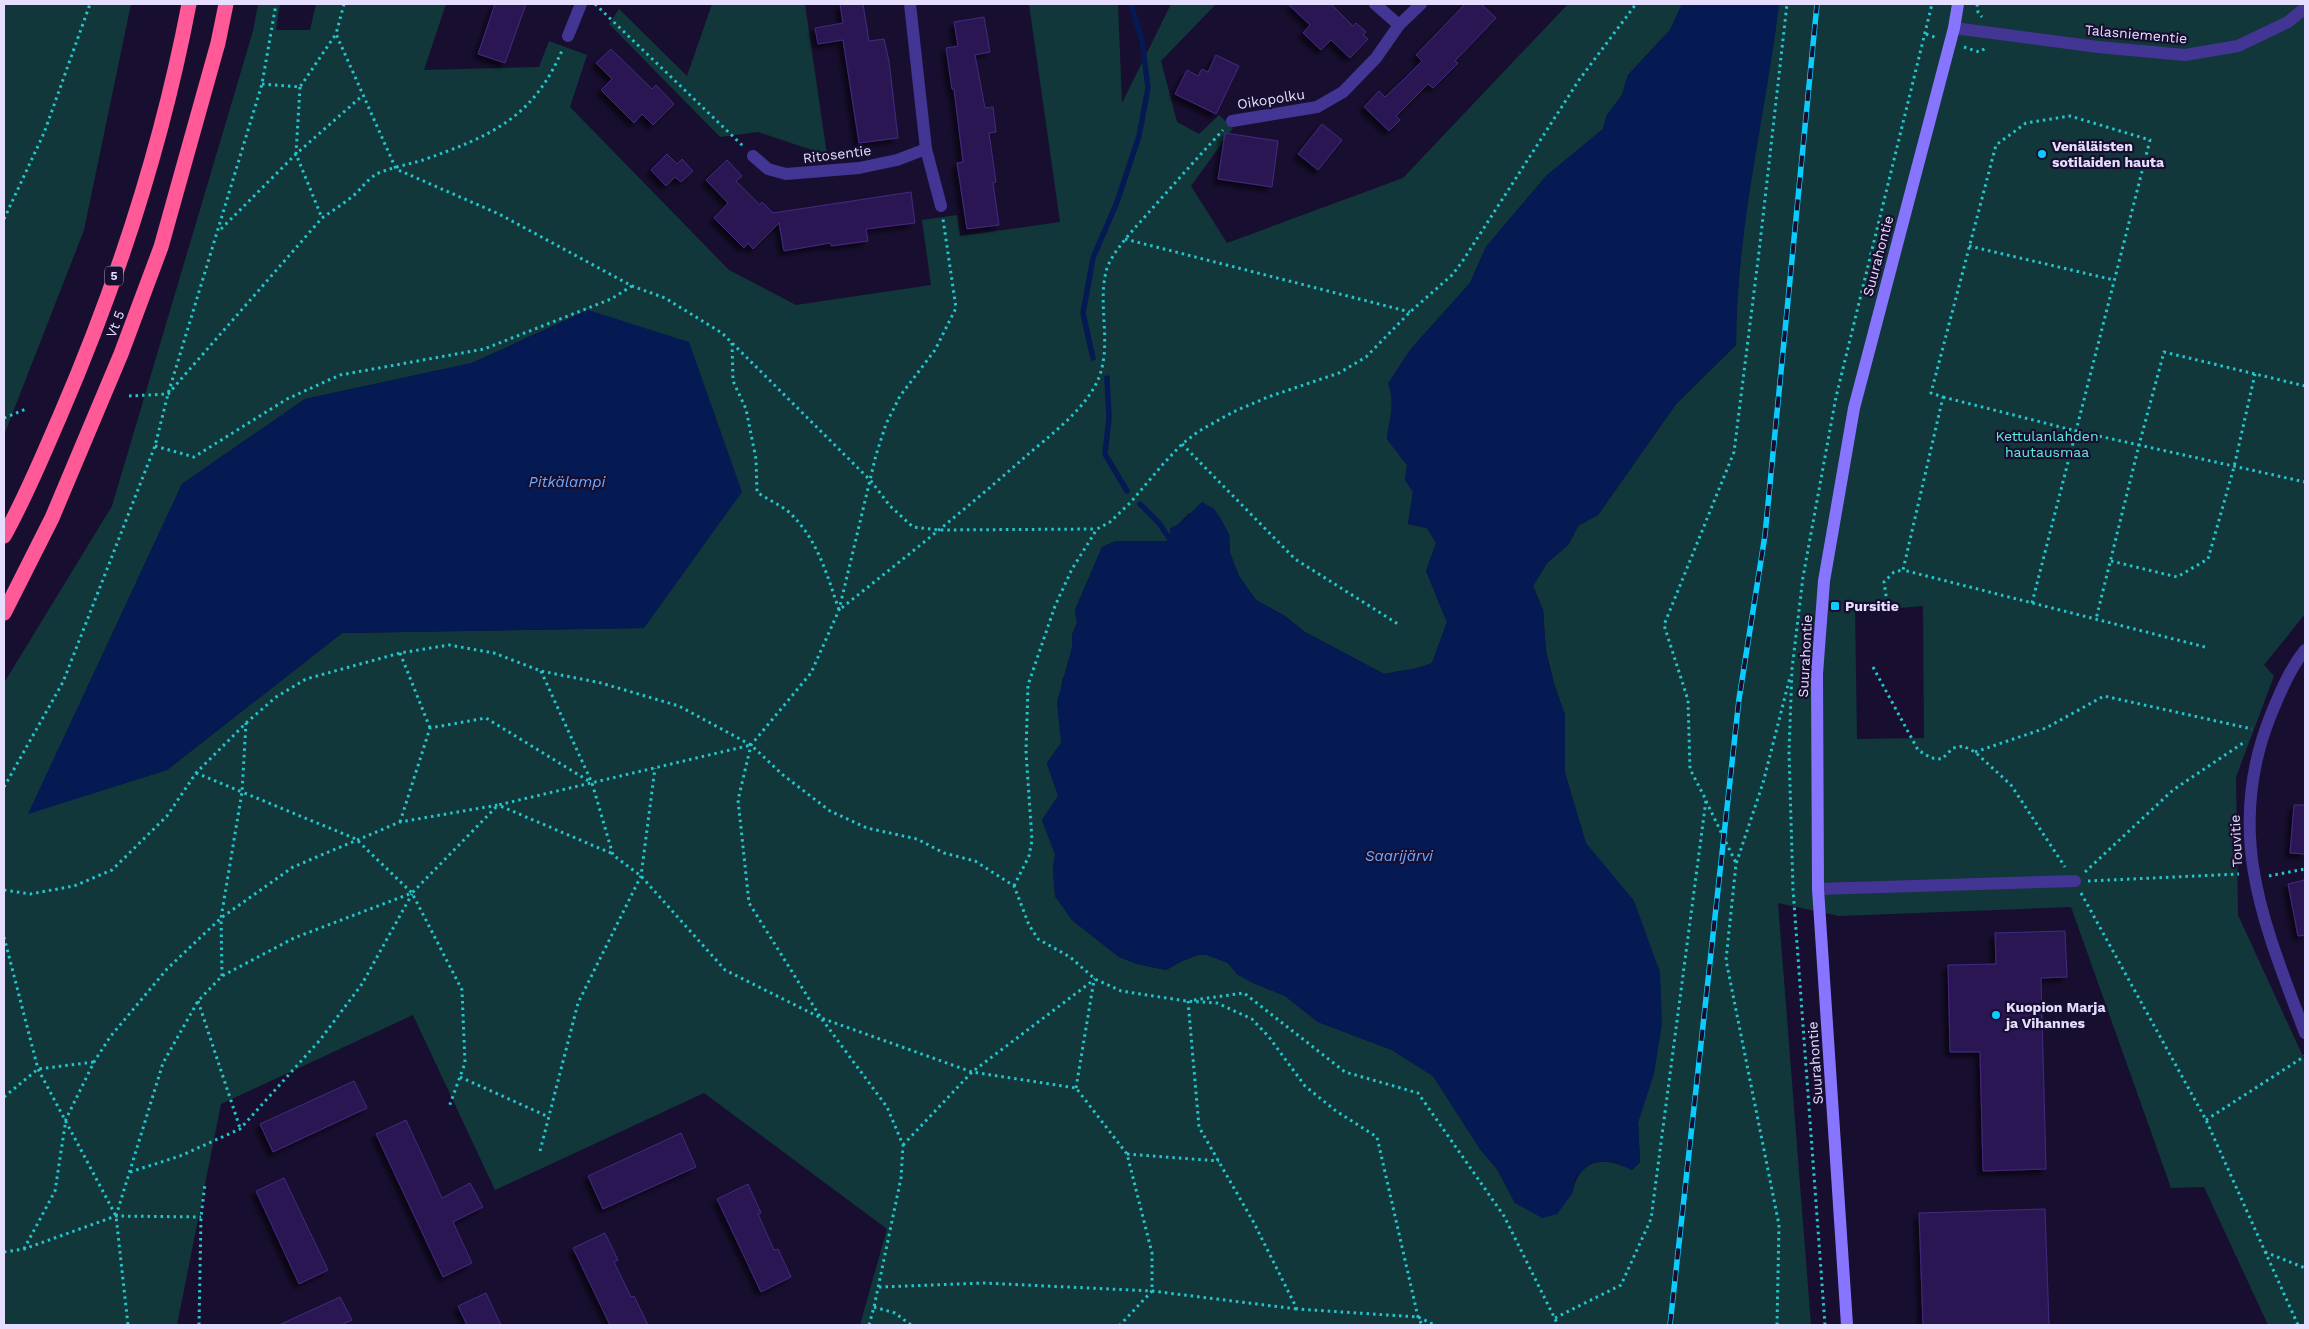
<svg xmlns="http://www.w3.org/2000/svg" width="2309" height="1329" font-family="'Work Sans',sans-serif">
	<defs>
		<filter id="shadow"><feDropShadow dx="-4.5" dy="4.5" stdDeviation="2.5" flood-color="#0009"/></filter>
	</defs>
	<rect width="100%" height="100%" fill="#180f30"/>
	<g fill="#11373a" fill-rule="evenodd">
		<polygon points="4,4 131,4 84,230 4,435"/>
		<path d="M258,4H280L276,30H310L316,4H446L424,70L539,67L549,41L587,55L570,107L729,270L796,305L931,285L922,220L957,215L960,236L1060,222L1029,4H1118L1122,103L1171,4H1216L1161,61L1177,122L1199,134L1219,115L1233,128L1191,186L1227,243L1403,178L1568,4H1682L1670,30L1628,75L1622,95L1607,115L1603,129L1546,176L1486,247L1470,283L1410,350L1388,384C1396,401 1389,421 1387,439L1407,465L1405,480L1413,492L1408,524L1427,528L1436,543L1426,571L1447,622L1432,663C1417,670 1401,670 1384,674L1305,632L1285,616L1256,600L1239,576L1230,553L1229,534L1189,513L1178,525L1171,541H1116L1102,547L1075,610L1077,623L1072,635V647L1069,663L1062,681L1061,743L1047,763L1058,796L1042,820L1055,854L1053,870L1055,896L1072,920L1119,957L1137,964L1166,970L1182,961L1198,955H1207L1228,963L1237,974L1251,982L1285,996L1318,1022L1392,1050L1433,1076L1480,1149L1497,1169L1515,1203L1572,1194C1579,1159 1603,1155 1632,1170L1640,1162L1638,1123L1643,1103L1634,901L1586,844L1565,773V715L1554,684L1546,651L1543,610L1533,586L1547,563L1569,544L1578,526L1598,515L1676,404L1736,345C1736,230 1765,117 1779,4H2305V614L2264,665L2274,676L2236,777L2238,915L2305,1061V1325H2268L2204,1187L2171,1188L2071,907L1839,916L1778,903L1811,1325H860L887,1229L704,1093L495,1190L413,1015L221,1104L177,1325H4V683L112,506L253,31ZM588,310L644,628L342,633L167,770L29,813L182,484L305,399L472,363ZM1923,606L1924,738L1857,739L1855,607L1888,609Z"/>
		<polygon points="712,4 805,4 827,155 758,132 720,137 609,24 619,9 687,76"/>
	</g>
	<g fill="#051953">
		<path d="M1682,4H1779C1765,117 1736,230 1736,345L1676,404L1598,515L1578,526L1569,544L1547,563L1533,586L1543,610L1546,651L1554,684L1565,715V773L1586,843L1634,901L1660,972L1662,1024L1654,1074L1638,1123L1640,1162L1632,1170L1610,1161L1594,1162L1587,1166L1575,1179L1572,1194L1557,1214L1542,1218L1515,1203L1497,1169L1480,1149L1433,1076L1392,1050L1318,1022L1285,996L1251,982L1237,974L1228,963L1207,955H1198L1182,961L1166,970L1137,964L1119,957L1072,920L1055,896L1053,870L1055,854L1042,820L1058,796L1047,763L1061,743L1057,702L1072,647V635L1077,623L1075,610L1102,547L1116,541H1170V528C1183,524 1192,510 1202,502L1214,509L1221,519L1229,534L1230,553L1239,576L1256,600L1285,616L1305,632L1384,674C1400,671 1417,670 1432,663L1447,622L1426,571L1436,543L1427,528L1408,524L1413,492L1405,480L1407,465L1387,439C1389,421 1396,401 1388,384L1410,350L1470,283L1486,247L1546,176L1603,129L1607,115L1622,95L1628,75L1670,30Z"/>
		<polygon points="588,310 689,342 742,492 644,628 342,633 167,770 28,814 182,484 305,399 472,363"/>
	</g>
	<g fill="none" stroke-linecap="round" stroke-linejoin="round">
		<g stroke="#051953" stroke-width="5.5">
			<polyline points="1093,358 1083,313 1093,258 1117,202 1139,136 1148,88 1142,40 1131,4"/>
			<polyline points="1107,378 1109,418 1105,454 1127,491"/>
			<polyline points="1140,504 1159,523 1171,541"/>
		</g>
	</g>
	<g fill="#2b1953" stroke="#432981" filter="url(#shadow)">
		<polygon points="495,4 526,4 505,63 478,54"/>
		<polygon points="840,4 863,4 869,41 884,39 889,61 898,138 859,143 843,40 818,44 815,28 843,23"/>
		<polygon points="1288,4 1331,4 1353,26 1356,23 1366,32 1363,35 1368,39 1350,58 1331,40 1321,50 1303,33 1310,25"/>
		<polygon points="1465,4 1481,4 1496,18 1455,61 1458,63 1433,88 1428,84 1396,116 1400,120 1389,131 1364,107 1379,91 1385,97 1401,82 1422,61 1416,55"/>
		<polygon points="984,17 990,52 975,55 985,108 993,107 996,132 989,133 996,182 993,183 999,225 967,229 957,163 963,162 954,89 952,89 946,48 958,46 954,22"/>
		<polygon points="611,49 652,89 656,85 674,104 653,125 642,114 634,123 601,90 612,79 596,63"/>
		<polygon points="1216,55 1239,66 1216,114 1175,94 1187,70 1198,76 1202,69 1208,72"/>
		<polygon points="1322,124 1342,140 1318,170 1298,154"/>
		<polygon points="1225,133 1278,141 1272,187 1218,179"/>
		<polygon points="667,154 677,164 682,159 693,171 681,182 675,177 666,186 651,170"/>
		<polygon points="727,160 742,176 736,181 760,205 762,202 773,213 911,192 915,223 866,229 868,241 831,246 830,243 784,251 779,223 753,249 748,243 744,248 714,218 728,203 706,180"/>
		<polygon points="2294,805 2305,805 2305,854 2290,853"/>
		<polygon points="2305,880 2305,935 2298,936 2288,884"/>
		<polygon points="2065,931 2067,977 2041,978 2046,1169 1983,1171 1980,1052 1950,1052 1948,965 1996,964 1995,933"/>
		<polygon points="354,1081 367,1108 273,1152 260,1124"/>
		<polygon points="406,1120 442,1198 470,1183 483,1207 453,1222 472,1263 443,1277 376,1134"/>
		<polygon points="681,1133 696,1167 603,1209 588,1176"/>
		<polygon points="284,1178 328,1270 299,1284 256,1191"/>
		<polygon points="748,1184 761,1213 758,1214 774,1250 778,1249 791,1277 761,1292 717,1199"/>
		<polygon points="2045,1209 2049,1325 1923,1325 1919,1213"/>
		<polygon points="605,1233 618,1260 614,1262 631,1297 634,1296 648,1325 610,1325 573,1248"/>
		<polygon points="486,1293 501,1325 467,1325 458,1306"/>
		<polygon points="340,1297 352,1320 341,1325 279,1325"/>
	</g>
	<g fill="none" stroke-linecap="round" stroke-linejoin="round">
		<g stroke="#23c6cd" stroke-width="3" stroke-dasharray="2.5 4" stroke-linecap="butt">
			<polyline points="344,4 336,34 396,169 499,214 632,286 665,298 722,333 871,481 890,506 913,527 940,530 1096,529"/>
			<polyline points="595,4 744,147"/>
			<polyline points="1977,4 1978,12 1982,17"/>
			<polyline points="1926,34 1937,38"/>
			<polyline points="1964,47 1979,52 1986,48"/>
			<polyline points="262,84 300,87 336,34"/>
			<polyline points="300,87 296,154 322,218"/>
			<polyline points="4,219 44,133 90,4"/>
			<polyline points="221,229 296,154 362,96"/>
			<polyline points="1125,239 1410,312"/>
			<polyline points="1969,246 2114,280"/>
			<path d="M732,343L733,381L746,409L756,459L757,492C768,500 781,505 790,513C818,540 827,575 839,610C902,560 965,510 1025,457C1049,436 1081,413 1096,384C1114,349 1097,308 1106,272C1110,253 1137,226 1150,211C1174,184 1198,157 1223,130"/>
			<polyline points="2305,386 2164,352 2139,445 2305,482"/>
			<path d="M129,396L168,394L322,218C332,211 343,204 353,196C361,189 367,180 375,175C384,169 411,164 423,160C491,136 534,118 563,48"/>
			<polyline points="1943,397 2076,431 2150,140 2070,116 2026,123 1996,145 1931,393 1943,397 1903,570 2205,647"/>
			<polyline points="4,418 26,409"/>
			<polyline points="1182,444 1295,559 1398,624"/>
			<polyline points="155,446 194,457 287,399 340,375 484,349 611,299 632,286"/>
			<polyline points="2111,561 2177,577 2208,559 2234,467 2255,374"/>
			<polyline points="2032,603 2076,431 2139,445 2096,619"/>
			<polyline points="1888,609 1884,582 1894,572 1903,570"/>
			<polyline points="400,653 430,728"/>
			<polyline points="1873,667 1918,750 1931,758 1942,759 1953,748 1963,746 1975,752 2011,785 2065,867"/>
			<polyline points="541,671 592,783 613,855 641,876 725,970 821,1018 972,1072 1076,1088 1127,1154 1152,1253 1152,1291 1297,1309"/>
			<polyline points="1975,752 2046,728 2104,696 2252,729"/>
			<polyline points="196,773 242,792 246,723"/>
			<polyline points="4,787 63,682 155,446 168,394 262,84 276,4"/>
			<polyline points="1706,801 1736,863"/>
			<polyline points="400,822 430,728 486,718 592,783"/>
			<polyline points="2085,872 2173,790 2246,741"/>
			<polyline points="2269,876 2305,869"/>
			<polyline points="2088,881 2239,874"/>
			<polyline points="1014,886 1029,856 1032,840 1026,752 1028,685 1055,606 1072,569 1097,529 1110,522 1130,503 1164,463 1182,444 1199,431 1233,412 1268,397 1339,373 1366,357 1410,312 1452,275 1462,262 1579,80 1636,4"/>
			<polyline points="4,890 30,894 74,886 112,870 167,816 196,773 246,723 276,697 306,679 400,653 449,645 494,653 541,671 601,683 679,706 751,745 783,775 830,811 867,828 917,839 944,853 975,861 1014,886 1029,925 1038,939 1070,957 1095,979 1121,991 1186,1001 1217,1003 1252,1019 1269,1037 1305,1086 1336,1111 1377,1137 1418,1317 1422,1325"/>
			<polyline points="2081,893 2206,1120 2298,1325"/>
			<polyline points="4,937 38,1069 116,1216 128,1325"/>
			<polyline points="222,976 221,918 242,792 356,839 412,893 462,990 465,1063 449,1107"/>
			<polyline points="1194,1000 1244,993 1345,1072 1418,1093 1504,1216 1558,1325"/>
			<polyline points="198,1001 240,1128"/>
			<polyline points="1188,1001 1199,1127 1254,1223 1297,1309 1418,1317 1435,1325"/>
			<polyline points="460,1077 549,1117"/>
			<polyline points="1076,1088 1094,980"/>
			<polyline points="4,1097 38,1069 94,1062"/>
			<polyline points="2206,1120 2305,1056"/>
			<polyline points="903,1145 972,1072 1095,979"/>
			<polyline points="540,1151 578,1003 641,876 655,768"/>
			<polyline points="1127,1154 1219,1161"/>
			<polyline points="130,1172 180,1156 240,1129 320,1040 362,984 412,894"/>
			<polyline points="116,1216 163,1063 198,1001 222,976 294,938 412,893 498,805 751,745"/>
			<polyline points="24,1249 55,1191 66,1119 94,1062 110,1037 167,969 221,918 293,867 400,822 498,805 613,854"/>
			<polyline points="4,1252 24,1249 116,1216 201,1217"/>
			<polyline points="2265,1252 2305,1268"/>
			<polyline points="879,1287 983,1283 1152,1291 1120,1325"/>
			<polyline points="874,1307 895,1313 911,1325"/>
			<polyline points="1555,1318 1621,1285 1651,1219 1706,800 1690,769 1688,700 1664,625 1734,452 1759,252 1787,4"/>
			<polyline points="199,1325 201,1217 205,1184"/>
			<polyline points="869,1325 874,1307 901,1178 903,1145 887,1107 821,1018 749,903 738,800 751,745 811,673 839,610 876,455 886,424 900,396 935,350 956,308 943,219"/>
			<polyline points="1777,1325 1779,1225 1726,960 1736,864 1763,783 1790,677"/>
			<polyline points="1825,1325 1793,889 1789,752 1792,669 1803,577 1836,397 1932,4"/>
		</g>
		<g stroke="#433593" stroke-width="12">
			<polyline points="910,4 926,149 941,206"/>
			<polyline points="1375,4 1399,25"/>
			<polyline points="1954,28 2098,47 2185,55 2238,46 2288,22 2305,8"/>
			<polyline points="568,36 581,4"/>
			<polyline points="1232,121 1317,107 1343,92 1376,58 1399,25 1421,4"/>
			<polyline points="753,156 768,169 786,174 859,168 897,160 926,149"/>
			<path d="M2305,650C2289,670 2280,693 2270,717C2224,834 2264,924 2305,1033"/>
			<polyline points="1818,889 2075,881"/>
		</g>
		<polyline stroke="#8775ff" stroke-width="12" points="1847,1325 1818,889 1817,674 1824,581 1854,408 1954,28 1958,4"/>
		<g stroke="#ff5997" stroke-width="15">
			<path d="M4,536C26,497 42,457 60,416C117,284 162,145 189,4"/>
			<polyline points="4,613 52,518 121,354 161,247 218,43 226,4"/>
		</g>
		<g stroke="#0accff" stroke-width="5.5">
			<polyline id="rail" points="1670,1325 1739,699 1765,535 1817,4"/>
		</g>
		<use href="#rail" stroke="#180f30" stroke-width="4" stroke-dasharray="11" stroke-linecap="butt"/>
	</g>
	<g fill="#0accff" stroke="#180f30" stroke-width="2">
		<circle cx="2042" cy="154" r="5"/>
		<rect x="1830" y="601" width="10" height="10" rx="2.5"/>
		<circle cx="1996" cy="1015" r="5"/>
	</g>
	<g text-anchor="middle" stroke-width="4.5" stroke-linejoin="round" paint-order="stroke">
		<rect fill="#180f30" stroke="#a8a0c1" stroke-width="1" x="105" y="266.5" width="18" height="19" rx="4"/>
		<g font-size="12" font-weight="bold" fill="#e5deff">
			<text x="114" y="280">5</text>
		</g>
		<g font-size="14" fill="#e5deff" stroke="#180f30">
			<text transform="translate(2136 34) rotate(5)" y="5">Talasniementie</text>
			<text transform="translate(1271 99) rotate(-9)" y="5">Oikopolku</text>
			<text transform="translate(837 154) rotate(-7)" y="5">Ritosentie</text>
			<text transform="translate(1878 256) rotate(-75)" y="5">Suurahontie</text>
			<text transform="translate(115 324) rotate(-69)" y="5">Vt 5</text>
			<text transform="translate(1805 656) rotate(-87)" y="5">Suurahontie</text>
			<text transform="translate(2236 841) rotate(-93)" y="5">Touvitie</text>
			<text transform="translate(1815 1063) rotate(-94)" y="5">Suurahontie</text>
		</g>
		<g font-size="14" font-weight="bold" fill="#e5deff" stroke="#180f30" text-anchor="start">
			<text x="2052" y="151">Venäläisten<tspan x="2052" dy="16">sotilaiden hauta</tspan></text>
			<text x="1845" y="611">Pursitie</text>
			<text x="2006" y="1012">Kuopion Marja<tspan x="2006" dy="16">ja Vihannes</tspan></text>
		</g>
		<g font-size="14" fill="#5bedd8" stroke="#180f30">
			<text x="2047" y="441">Kettulanlahden<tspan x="2047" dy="16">hautausmaa</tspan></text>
		</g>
		<g font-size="15" font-style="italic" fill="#6cabff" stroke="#180f30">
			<text x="567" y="487">Pitkälampi</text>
			<text x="1399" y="861">Saarijärvi</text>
		</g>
	</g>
	<rect width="2309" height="1329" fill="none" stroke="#e5deff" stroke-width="10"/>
</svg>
